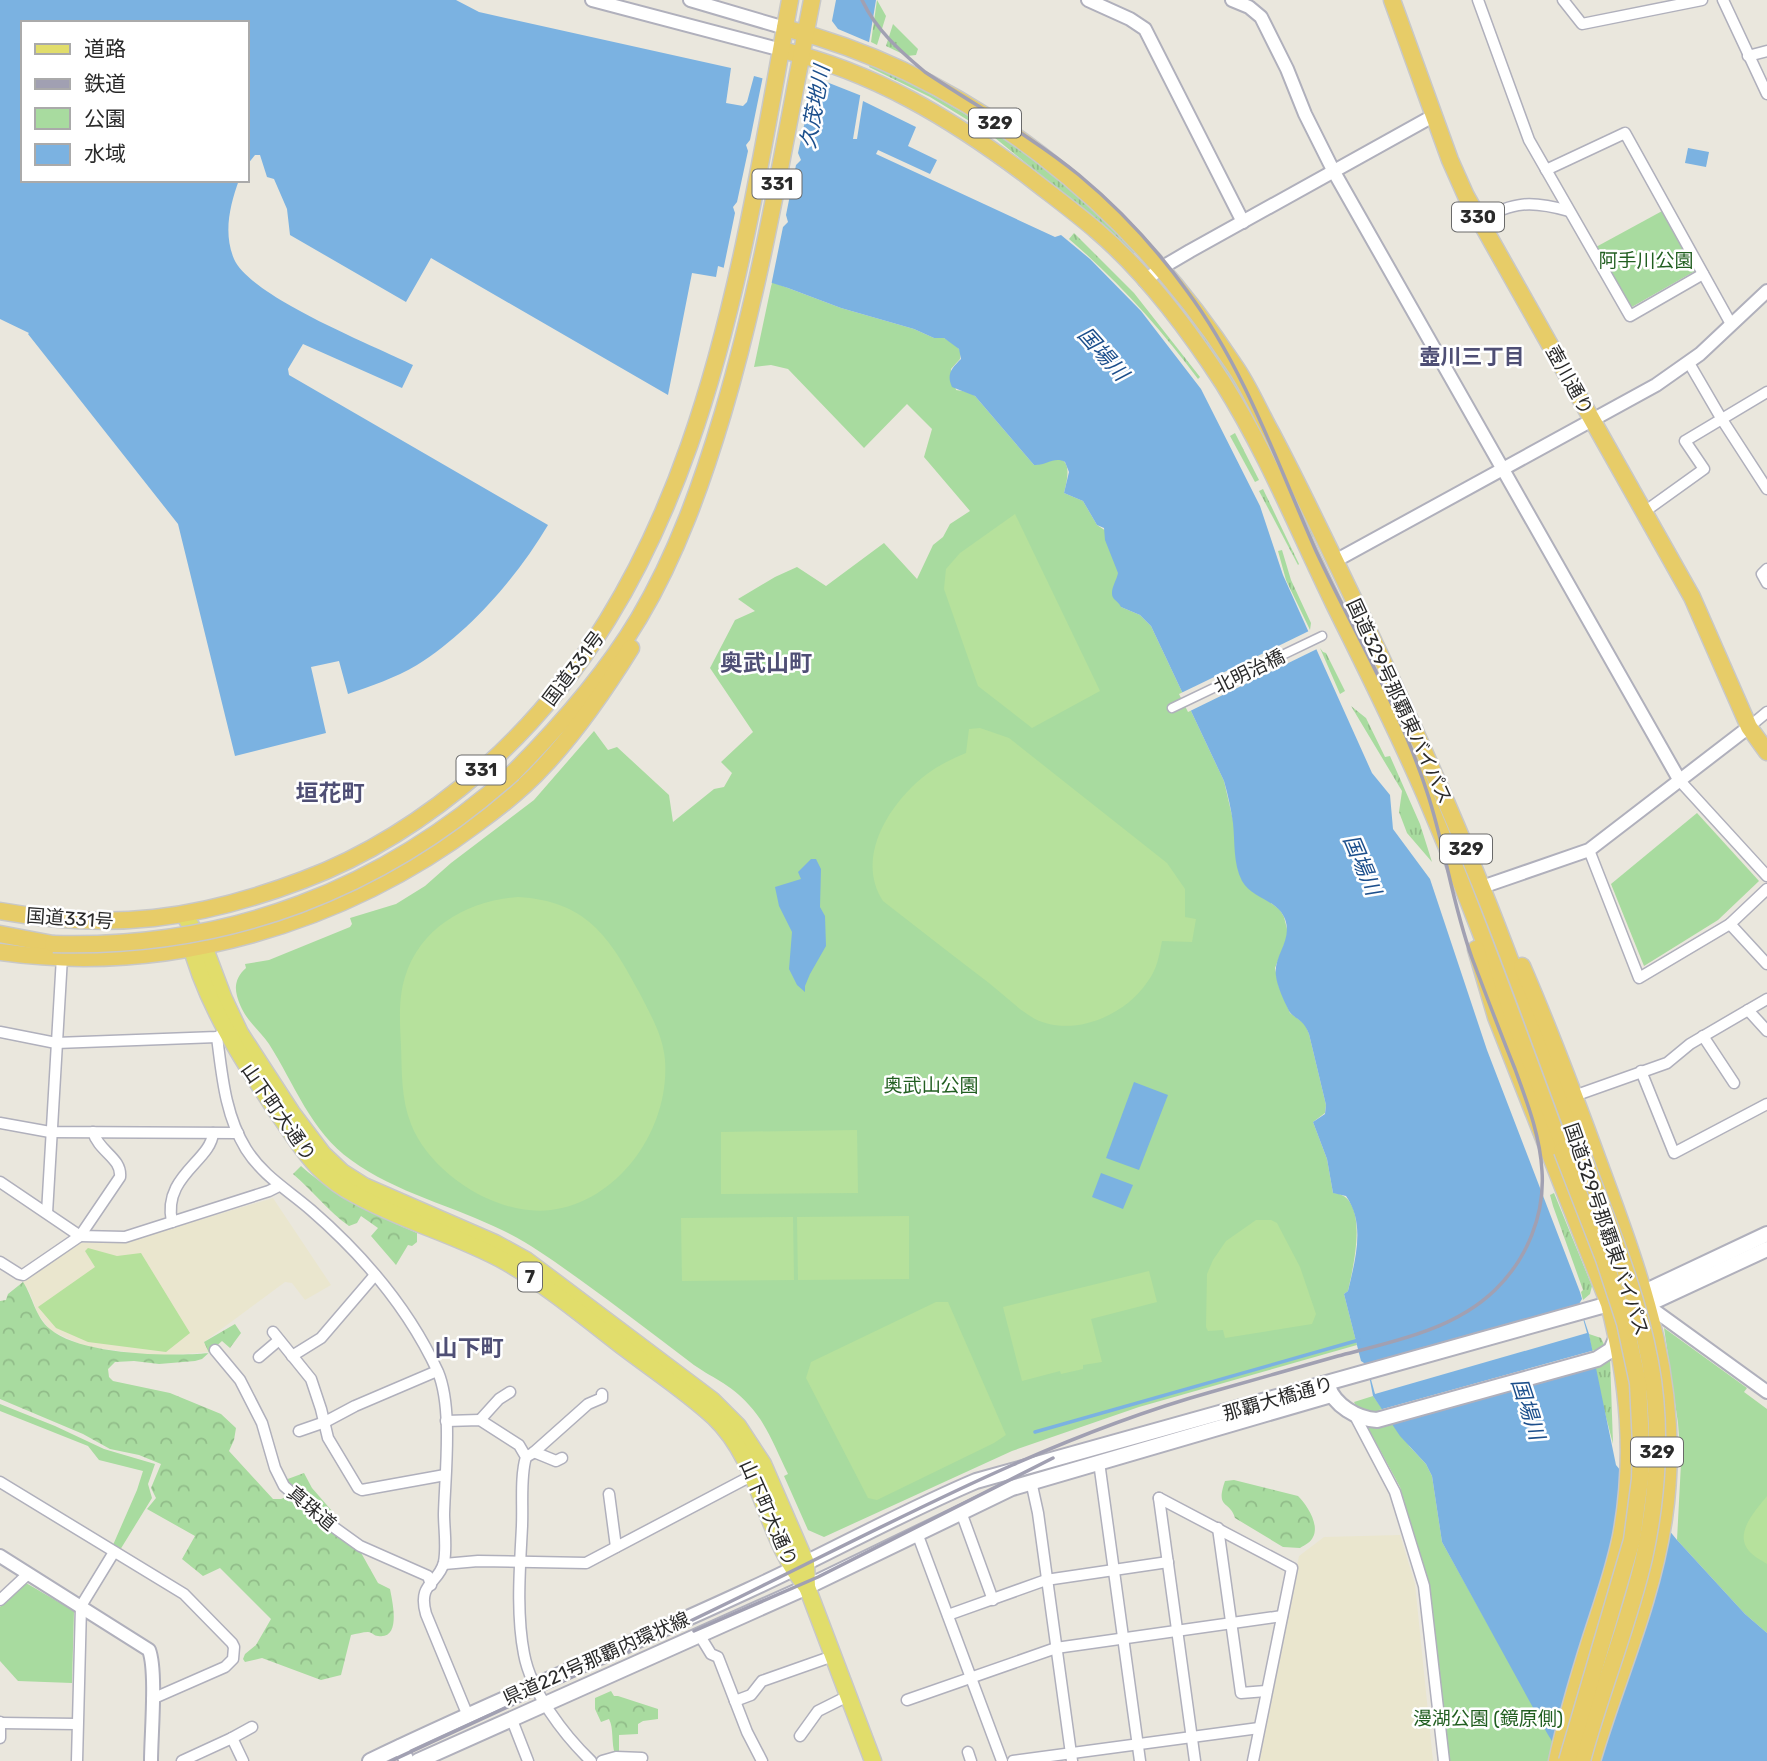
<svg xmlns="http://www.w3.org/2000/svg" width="1767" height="1761" font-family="Rubik,'Noto Sans JP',sans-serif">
	<defs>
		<pattern id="grass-tufts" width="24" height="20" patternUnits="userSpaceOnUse" patternTransform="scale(1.75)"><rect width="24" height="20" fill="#a8db9f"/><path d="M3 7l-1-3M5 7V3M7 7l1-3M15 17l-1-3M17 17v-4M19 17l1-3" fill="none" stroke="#91bc89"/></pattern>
		<pattern id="forest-crowns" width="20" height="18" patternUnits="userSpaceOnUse" patternTransform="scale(1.75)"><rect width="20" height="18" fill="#a8db9f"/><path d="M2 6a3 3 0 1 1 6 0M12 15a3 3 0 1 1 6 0" fill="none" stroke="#91bc89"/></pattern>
	</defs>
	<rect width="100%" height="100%" fill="#eae7dd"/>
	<g fill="#eae6ce">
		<polygon points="273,1198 331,1285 305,1300 292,1283 285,1282 204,1342 210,1352 156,1356 84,1346 50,1330 38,1314 30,1293 23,1282 79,1243 125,1242"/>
		<polygon points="1400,1535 1415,1584 1433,1761 1257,1761 1299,1556 1324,1537"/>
	</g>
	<g fill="url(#grass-tufts)">
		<polygon points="877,0 886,16 877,45 871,42"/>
		<polygon points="893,24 918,49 916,55 907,56 886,46"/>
		<path d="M870,65C947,98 1023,147 1086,203C1103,218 1119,236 1135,252L1131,257L1082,209L989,133L930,97L869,67Z"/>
		<path d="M1074,233L1134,293L1200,377L1198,379C1161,329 1117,280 1069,239Z"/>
		<path d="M1171,294L1203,331L1248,401L1315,536L1312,538C1270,453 1230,368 1171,294Z"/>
		<polygon points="1235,433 1259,480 1255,482 1230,436"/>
		<polygon points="1263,489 1299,564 1298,565 1259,491"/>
		<polygon points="1282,550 1291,580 1311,623 1310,630 1286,580 1278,551"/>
		<polygon points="1320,648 1323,652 1326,653 1345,691 1340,694"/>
		<polygon points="1351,706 1366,718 1385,757 1390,756 1420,824 1432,862 1407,833 1399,812 1402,791"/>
		<polygon points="1554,1193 1592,1286 1590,1294 1583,1300 1581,1292 1583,1290 1553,1206 1550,1195"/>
		<polygon points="1589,1334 1601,1338 1610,1357 1613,1444 1598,1386"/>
	</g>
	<g fill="url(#forest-crowns)">
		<path d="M301,1166C336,1197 375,1215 417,1233V1242L412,1246L408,1245L396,1265L371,1236L378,1228L361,1216L357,1223L349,1226C328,1211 313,1191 293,1174Z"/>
		<path d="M23,1282C33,1297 35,1317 50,1329C80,1355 170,1357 209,1353L204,1342L235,1324L241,1333L230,1348L222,1341L202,1359L195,1361L159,1364L134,1361L115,1362L108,1369L109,1377L113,1381L170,1393L221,1414L236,1428L234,1440L229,1451L273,1499H281L293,1494L285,1480L304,1473L312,1488L332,1511L327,1516L355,1542L378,1583L390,1589C392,1600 402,1640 378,1636C374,1636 372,1632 368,1632C363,1632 356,1634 351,1635L341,1675L321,1680L262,1658L245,1662L243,1659L245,1654L256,1645L271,1619L220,1568L203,1576L182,1559L195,1536L147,1509L156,1498L151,1488L161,1464L139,1455L110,1449L83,1434L0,1399V1301L6,1300L8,1294Z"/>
		<path d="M1234,1480L1298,1496C1306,1504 1320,1524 1313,1537C1311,1542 1305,1545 1300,1548L1283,1547L1235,1518C1230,1500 1215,1510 1225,1481Z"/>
		<path d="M611,1691L614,1696H618L658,1709V1719L643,1721L638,1724V1734L619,1735V1754H615C611,1743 614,1728 609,1719L601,1722L595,1709V1698Z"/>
	</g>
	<g fill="#a8db9f">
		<polygon points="1664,210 1695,271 1630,308 1596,247"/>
		<path d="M772,282L841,308L914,329L934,338H944L956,345L961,352L960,359L951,369L956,390L969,392L975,396L1034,465C1042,464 1050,460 1056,459C1074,458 1066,484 1064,493L1083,501L1097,525L1106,531L1118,569L1121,607L1140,615L1151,626L1224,781L1233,820L1267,900L1280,910L1284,917L1288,933L1286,940L1275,968L1279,987L1290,1013L1305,1024L1309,1034L1326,1105L1325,1113L1313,1122L1327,1159L1333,1193C1371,1195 1353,1268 1348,1291L1344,1294L1357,1345L1139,1407L1012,1451L824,1537L808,1530L784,1476L788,1474C776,1450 767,1424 749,1405C730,1383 711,1378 690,1362C653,1334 617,1306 579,1279C555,1262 531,1244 504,1231C454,1206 396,1193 351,1160C311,1132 294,1083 269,1044C256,1026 244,1020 237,996C234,985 237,976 246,968L245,964L269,960L350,927L352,924L350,918L396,904L425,886L451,863L534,800L594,731L608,750L617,747L669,795L673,822L714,789L724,787L732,773L721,762L753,732L710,668L735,620L755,611L738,599L775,577L797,567L826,586L884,543L917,579L933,545L943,537L950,524L970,511L924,457L932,429L907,404L864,448L788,369L771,365L754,367Z"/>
		<polygon points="1697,813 1759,881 1718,920 1644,966 1611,884"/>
		<polygon points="1664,1328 1747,1388 1744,1392 1767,1409 1767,1633 1745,1614 1677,1540 1681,1463 1678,1423"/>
		<polygon points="1373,1396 1410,1447 1426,1464 1432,1476 1442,1542 1564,1761 1449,1761 1429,1586 1400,1487 1354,1402"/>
		<polygon points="0,1404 55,1426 104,1449 155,1464 148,1484 152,1498 120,1550 113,1545 137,1490 143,1471 99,1460 88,1446 0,1411"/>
		<polygon points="26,1583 74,1611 72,1683 18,1681 0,1661 0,1607"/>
	</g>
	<g fill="#b6e19c">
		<polygon points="1015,514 1100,691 1032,728 978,686 944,589 946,569 960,553"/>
		<path d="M980,728L1009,738L1167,863L1185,889V917L1196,919L1192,942L1162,941C1159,956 1157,969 1148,981C1126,1015 1074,1038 1035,1019C1019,1010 1003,994 989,983C953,956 918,928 883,901C854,857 891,801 927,774C939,765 952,759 966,753L969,729Z"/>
		<path d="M518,897C586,901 609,936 639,992C650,1014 663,1035 665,1060C670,1128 620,1201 551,1210C497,1217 430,1173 411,1124C401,1098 402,1073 401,1046C400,1023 398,999 405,977C420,927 469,900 518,897Z"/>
		<polygon points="857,1130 858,1193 721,1194 721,1132"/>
		<polygon points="909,1216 909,1279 798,1280 797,1217"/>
		<polygon points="793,1217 794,1280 682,1281 681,1218"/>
		<polygon points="1256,1220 1271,1220 1277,1223 1300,1267 1316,1314 1312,1324 1225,1338 1223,1330 1208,1331 1206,1327 1207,1274 1213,1260 1226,1241"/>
		<polygon points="88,1248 117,1256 141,1253 190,1333 166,1352 88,1342 56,1328 38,1307 95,1267 85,1251"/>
		<polygon points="1149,1271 1157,1302 1091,1319 1102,1362 1083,1365 1083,1369 1061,1374 1060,1371 1022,1381 1003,1307"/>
		<polygon points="936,1302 948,1302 1006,1435 994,1443 877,1500 868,1498 806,1378 811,1362"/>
		<path d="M1767,1496V1564C1761,1560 1753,1556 1749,1551C1733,1533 1757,1509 1767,1496Z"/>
	</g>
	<g fill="#7bb2e1">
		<path d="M0,0H456L479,12L731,68L726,103L743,106L747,102L754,76L818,93L836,0H876L853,139H857L863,101L916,127L908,146L937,160L930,174L878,150L876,154L1055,237L1061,235L1090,259L1141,311L1201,389L1260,506L1283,575L1372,773L1390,795L1393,829L1430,879L1487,1050L1580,1292L1582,1299L1579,1304L1589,1334L1616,1465L1677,1540L1745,1614L1767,1633V1761H1564L1547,1733L1442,1542L1432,1476L1426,1464L1400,1436L1373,1396L1367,1365L1361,1361L1344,1294L1348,1291C1355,1261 1366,1224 1346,1196L1333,1193L1327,1159L1313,1122L1325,1114L1326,1105L1309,1034C1303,1018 1295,1020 1289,1011C1284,1001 1277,986 1276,976C1273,955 1293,941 1285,919C1277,899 1252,899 1242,881C1233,864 1235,841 1233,823C1231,809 1228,795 1224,781L1151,626L1140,615L1121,607C1119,603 1116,601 1114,599C1108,592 1117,580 1118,573L1105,540L1104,528L1097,525L1083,501L1064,493L1069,472L1065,462C1054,456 1046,466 1034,465L975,396L952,387C946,374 952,368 961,359L959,349L944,338H934L914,329L841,308L788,288L718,266L716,277L692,273L668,395L431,258L406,302L290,235L287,209L274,179L267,177L260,155H255L247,165V23H23V180H239C230,205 223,233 234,259C251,297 373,345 413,365L402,388L303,344L288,369L289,375L548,525C517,577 469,633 417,665C395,678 371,686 348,694L339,661L311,667L326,733L235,756L178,524L28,334L29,333L0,319Z"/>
		<polygon points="1688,148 1709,152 1706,167 1685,163"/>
		<polygon points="811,859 816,859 821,869 820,907 825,916 826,946 810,974 805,986 805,992 797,985 789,969 792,932 779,906 775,887 801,879 798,872"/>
		<polygon points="1134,1082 1168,1095 1139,1170 1106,1158"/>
		<polygon points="1101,1173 1133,1185 1123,1209 1092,1197"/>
	</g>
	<g fill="#eae7dd">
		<polygon points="830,13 832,21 838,29 871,43 862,96 824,81 816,82"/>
		<polygon points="763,76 812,89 798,153 801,160 796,165 786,215 788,222 783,227 771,286 723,271 735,213 733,207 737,202 748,151 746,145 750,140"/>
		<polygon points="1311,630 1319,648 1188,712 1179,694"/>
		<polygon points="1579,1304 1587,1333 1375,1394 1367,1365"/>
		<polygon points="1595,1350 1598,1366 1388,1425 1379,1410"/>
	</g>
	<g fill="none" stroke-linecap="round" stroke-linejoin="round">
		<polyline stroke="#7bb2e1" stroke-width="3.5" points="1035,1432 1359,1340"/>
		<g stroke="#b0b0bc" stroke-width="11">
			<polyline id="pedestrian" points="1172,708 1322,636"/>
		</g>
		<g stroke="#b0b0bc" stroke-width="13">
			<g id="minor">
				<polyline points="1478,0 1529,140 1630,316 1703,274"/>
				<polyline points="1563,0 1582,24 1702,0"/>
				<polyline points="1723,0 1767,94"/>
				<polyline points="1748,56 1767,51"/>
				<polyline points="1546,170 1625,133 1731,324"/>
				<path d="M1479,220C1514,202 1530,200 1569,211"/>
				<polyline points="1689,363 1721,418 1767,489"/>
				<polyline points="1644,512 1704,469 1685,441 1767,392"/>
				<polyline points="1767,569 1762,574 1767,583"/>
				<polyline points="1749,727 1767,712"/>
				<polyline points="1680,781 1767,876"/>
				<polyline points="1589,850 1639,978 1730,924 1767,889"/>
				<polyline points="1730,924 1767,964"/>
				<polyline points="1748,1010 1767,1031"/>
				<polyline points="0,1032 56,1043 217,1037 222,1034"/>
				<polyline points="1703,1036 1734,1083"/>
				<path d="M217,1037C222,1075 225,1115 246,1149C263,1176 288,1190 311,1210C364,1256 409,1309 438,1372C453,1408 445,1474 444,1514C444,1529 447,1547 444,1562C439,1584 417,1582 426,1614L468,1716"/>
				<polyline points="1641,1071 1674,1153 1767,1104"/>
				<polyline points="1574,1096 1667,1063 1690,1044 1767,999"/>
				<polyline points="0,1123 50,1132 238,1133"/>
				<polyline points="0,1182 80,1236 125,1237 269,1191 279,1186"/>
				<polyline points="47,1213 62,957"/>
				<path d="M172,1222C162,1176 211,1161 213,1133"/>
				<path d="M0,1262L19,1274L23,1275L80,1236L120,1177C122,1158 99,1152 93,1132"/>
				<polyline points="273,1332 311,1379 321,1409 328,1438 358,1488 362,1490 445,1475"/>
				<polyline points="215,1350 240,1380 262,1423 275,1468 284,1486 321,1518 360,1546 428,1576 431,1585"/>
				<polyline points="292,1356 321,1338 375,1275"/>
				<polyline points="259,1357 279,1340"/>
				<polyline points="1354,1414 1395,1492 1424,1586 1444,1761"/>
				<polyline points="480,1420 499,1399 510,1392"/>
				<path d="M446,1421L480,1420L519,1445L526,1457C520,1477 523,1504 522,1526C520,1567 516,1613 524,1654C531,1692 564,1735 591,1761"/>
				<polyline points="299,1431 325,1422 355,1406 437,1371"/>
				<polyline points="534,1452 556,1461 562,1458"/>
				<polyline points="526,1457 533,1453 588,1404 602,1398 602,1394"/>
				<polyline points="1099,1462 1140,1761"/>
				<polyline points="1031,1481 1038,1513 1072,1761"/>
				<polyline points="0,1482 184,1594 232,1643 234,1647 233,1659 225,1667 152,1699"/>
				<polyline points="609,1494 616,1547"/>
				<polyline points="1159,1498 1292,1568 1253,1761"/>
				<polyline points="1159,1498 1195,1761"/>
				<polyline points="961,1512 993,1600"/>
				<polyline points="1218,1528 1241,1693 1266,1691"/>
				<polyline points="917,1533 1002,1761"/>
				<polyline points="444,1564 478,1561 586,1563 753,1475"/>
				<polyline points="0,1600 28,1574"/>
				<polyline points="948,1615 1046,1580 1168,1562"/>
				<polyline points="700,1636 711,1654 718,1657 747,1732 762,1761"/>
				<polyline points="907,1700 1056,1648 1282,1616"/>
				<polyline points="735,1701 751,1695 762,1681 833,1656"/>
				<polyline points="512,1720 528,1761"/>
				<polyline points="0,1722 0,1738"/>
				<polyline points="1,1723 77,1724"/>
				<polyline points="800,1736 818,1711 848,1696"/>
				<polyline points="232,1738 252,1727"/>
				<polyline points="968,1752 971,1761"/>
				<polyline points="77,1761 81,1606 114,1552"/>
				<polyline points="182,1761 232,1738 243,1761"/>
				<polyline points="602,1761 616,1757 642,1758"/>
				<polyline points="1013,1761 1259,1728"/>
			</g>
		</g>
		<g stroke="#b0b0bc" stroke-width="16">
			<g id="tertiary">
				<polyline points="592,0 782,50"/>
				<polyline points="690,0 785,28"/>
				<polyline points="1088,0 1130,19 1145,29 1243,222"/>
				<polyline points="1232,0 1249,7 1261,17 1287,69 1305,114 1334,172 1680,781"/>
				<polyline points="1145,281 1161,268 1190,251 1433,116"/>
				<polyline points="1335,561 1656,385 1700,354 1767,291"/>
				<polyline points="1482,887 1589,850 1749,727"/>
				<polyline points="1647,1305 1767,1392"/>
				<path d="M0,1556L149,1650C157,1671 151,1736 151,1761"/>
			</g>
		</g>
		<g stroke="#b0b0bc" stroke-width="18">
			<g id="secondary">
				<polyline points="1638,1309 1767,1249"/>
				<path d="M1328,1386C1334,1405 1357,1419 1377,1420L1597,1359L1611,1350L1618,1334"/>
				<polyline points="400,1747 407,1761"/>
				<path d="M370,1761C494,1701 622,1649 747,1591C824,1556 898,1514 976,1481L1609,1304L1644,1292L1767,1234"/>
				<polyline points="418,1761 807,1587 1012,1488 1331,1395"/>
			</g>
		</g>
		<g stroke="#c8c8c8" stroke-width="19">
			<g id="primary">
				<polyline points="184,915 204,946 224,999 240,1033 292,1113 323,1154 342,1172 364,1186 495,1243 526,1260 712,1400 738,1426 763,1464 806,1563 807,1587 873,1761"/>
				<path d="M189,938C204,1001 241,1058 277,1112C290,1130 302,1151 318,1167C329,1178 342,1188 356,1195C404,1222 458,1235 506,1262C548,1286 587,1319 626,1349C655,1371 687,1392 714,1417C763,1464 764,1538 807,1587"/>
			</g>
		</g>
		<g stroke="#c8c8c8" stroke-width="19">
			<g id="trunk">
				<polyline points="1392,0 1450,160 1466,196 1692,597 1749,727 1767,752"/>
				<path d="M785,28C972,76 1129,205 1234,365C1249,386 1259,411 1272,434C1304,495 1334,558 1364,621C1405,707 1444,794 1480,883C1515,969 1546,1058 1579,1145"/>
				<path d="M782,50C874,72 950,118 1025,174C1049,193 1074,211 1097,231C1146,273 1188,329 1223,383C1267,453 1298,530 1334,604C1365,667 1397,730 1425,795C1475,912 1518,1032 1562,1151"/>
				<path d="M513,773C560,726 605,675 639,618C677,554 702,483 723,413C763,278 785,138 812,0"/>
				<path d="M0,911C112,931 197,920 303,880C370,855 429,816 483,769C702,575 740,272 790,0"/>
				<polyline points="0,934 53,944"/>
				<path d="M1476,949L1496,1017L1609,1304C1628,1381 1636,1457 1621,1536C1614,1571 1602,1604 1591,1638C1578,1679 1566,1719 1557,1761"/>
				<path d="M0,952C169,976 344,924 479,822C501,806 524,788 543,767C577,731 605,690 631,648"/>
				<path d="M1522,966C1550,1031 1575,1097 1599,1163C1643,1282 1683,1389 1664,1518C1652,1602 1616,1680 1592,1761"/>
			</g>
		</g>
		<use href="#pedestrian" stroke="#fff" stroke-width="8"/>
		<use href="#minor" stroke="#fff" stroke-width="10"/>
		<use href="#tertiary" stroke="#fff" stroke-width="12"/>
		<use href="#secondary" stroke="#fff" stroke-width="14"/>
		<use href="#primary" stroke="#e1dd6b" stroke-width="16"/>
		<use href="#trunk" stroke="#e7cc68" stroke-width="16"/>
		<g stroke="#a1a0b2" stroke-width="3.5">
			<polyline points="694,1631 818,1577 1053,1458"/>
			<path d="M391,1761C515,1703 640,1647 762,1586C908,1514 1054,1436 1211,1392C1253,1380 1296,1368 1338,1356C1392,1342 1454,1330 1495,1290C1527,1259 1545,1215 1542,1171C1540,1135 1527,1102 1515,1069C1500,1032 1486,995 1472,958C1452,903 1445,846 1427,792C1400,708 1353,631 1316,551C1277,463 1245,369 1187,291C1156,248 1120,209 1079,175C1031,136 976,106 925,72C900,51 876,30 862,0"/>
		</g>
		<g stroke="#c8c8c8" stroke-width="19" stroke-linecap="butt">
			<g id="trunk-bridge">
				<path d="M53,944C228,949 383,890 513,773"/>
				<path d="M1579,1145C1605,1216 1636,1287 1650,1362C1662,1425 1658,1495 1644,1558C1628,1627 1600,1693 1582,1761"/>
				<polyline points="1562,1151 1604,1259 1625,1323 1638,1383 1641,1445 1640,1479 1632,1540 1567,1761"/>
			</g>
		</g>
		<use href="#trunk-bridge" stroke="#e7cc68" stroke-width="16"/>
	</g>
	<g text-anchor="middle" stroke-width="5" stroke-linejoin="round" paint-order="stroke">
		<g fill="#fff" stroke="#6a6a6a" stroke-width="2">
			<rect x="969" y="108.5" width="52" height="29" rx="5"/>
			<rect x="752.5" y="169.5" width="49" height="29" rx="5"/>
			<rect x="1452" y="202.5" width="52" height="29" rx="5"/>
			<rect x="456.5" y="755.5" width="49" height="29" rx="5"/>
			<rect x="1440" y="834.5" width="52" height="29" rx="5"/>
			<rect x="518" y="1262.5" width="24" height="29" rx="5"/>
			<rect x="1631" y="1437.5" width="52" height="29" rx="5"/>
		</g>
		<g font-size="18" font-weight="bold" fill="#2a2a2a">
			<text x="995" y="129">329</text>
			<text x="777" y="190">331</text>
			<text x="1478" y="223">330</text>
			<text x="481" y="776">331</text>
			<text x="1466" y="855">329</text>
			<text x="530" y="1283">7</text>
			<text x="1657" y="1458">329</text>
		</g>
		<g font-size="19" fill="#225f21" stroke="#fff">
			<text x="1646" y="267">阿手川公園</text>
			<text x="931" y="1092">奥武山公園</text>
			<text x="1488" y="1725">漫湖公園 (鏡原側)</text>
		</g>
		<g font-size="19" fill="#2a2a2a" stroke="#fff">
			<text transform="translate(1570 380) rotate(61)" y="7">壺川通り</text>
			<text transform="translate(573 668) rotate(-53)" y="7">国道331号</text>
			<text transform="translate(1249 671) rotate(-26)" y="7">北明治橋</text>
			<text transform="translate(1400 701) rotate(65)" y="7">国道329号那覇東バイパス</text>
			<text transform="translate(70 918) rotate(4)" y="7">国道331号</text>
			<text transform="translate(279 1112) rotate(55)" y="7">山下町大通り</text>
			<text transform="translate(1607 1229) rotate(71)" y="7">国道329号那覇東バイパス</text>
			<text transform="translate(1278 1398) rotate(-16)" y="7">那覇大橋通り</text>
			<text transform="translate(312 1508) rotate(40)" y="7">真珠道</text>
			<text transform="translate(769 1513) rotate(66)" y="7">山下町大通り</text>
			<text transform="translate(596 1658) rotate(-24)" y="7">県道221号那覇内環状線</text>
		</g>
		<g font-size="21" font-style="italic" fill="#1c4f8c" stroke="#fff">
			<text transform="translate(815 107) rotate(-80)" y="7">久茂地川</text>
			<text transform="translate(1103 354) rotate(48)" y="7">国場川</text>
			<text transform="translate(1362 865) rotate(67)" y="7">国場川</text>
			<text transform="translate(1528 1409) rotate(72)" y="7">国場川</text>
		</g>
		<g font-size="21" font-weight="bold" fill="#4f4f75" stroke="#fff">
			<text x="1472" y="364">壺川三丁目</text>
		</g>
		<g font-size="23" font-weight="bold" fill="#4f4f75" stroke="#fff">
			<text x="766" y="671">奥武山町</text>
			<text x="330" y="801">垣花町</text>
			<text x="469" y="1356">山下町</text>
		</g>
	</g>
	<rect x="21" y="21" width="228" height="161" fill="#ffffff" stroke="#aaaaaa" stroke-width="2"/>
	<rect x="35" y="44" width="35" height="10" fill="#e1dd6b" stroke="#aaaaaa" stroke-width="2"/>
	<text x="84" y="56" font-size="21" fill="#2a2a2a">道路</text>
	<rect x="35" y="79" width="35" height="10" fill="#a1a0b2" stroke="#aaaaaa" stroke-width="2"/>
	<text x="84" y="91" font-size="21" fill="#2a2a2a">鉄道</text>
	<rect x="35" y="108" width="35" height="21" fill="#a8db9f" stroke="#aaaaaa" stroke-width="2"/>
	<text x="84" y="126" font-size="21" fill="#2a2a2a">公園</text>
	<rect x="35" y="144" width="35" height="21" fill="#7bb2e1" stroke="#aaaaaa" stroke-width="2"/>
	<text x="84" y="161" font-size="21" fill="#2a2a2a">水域</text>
</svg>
